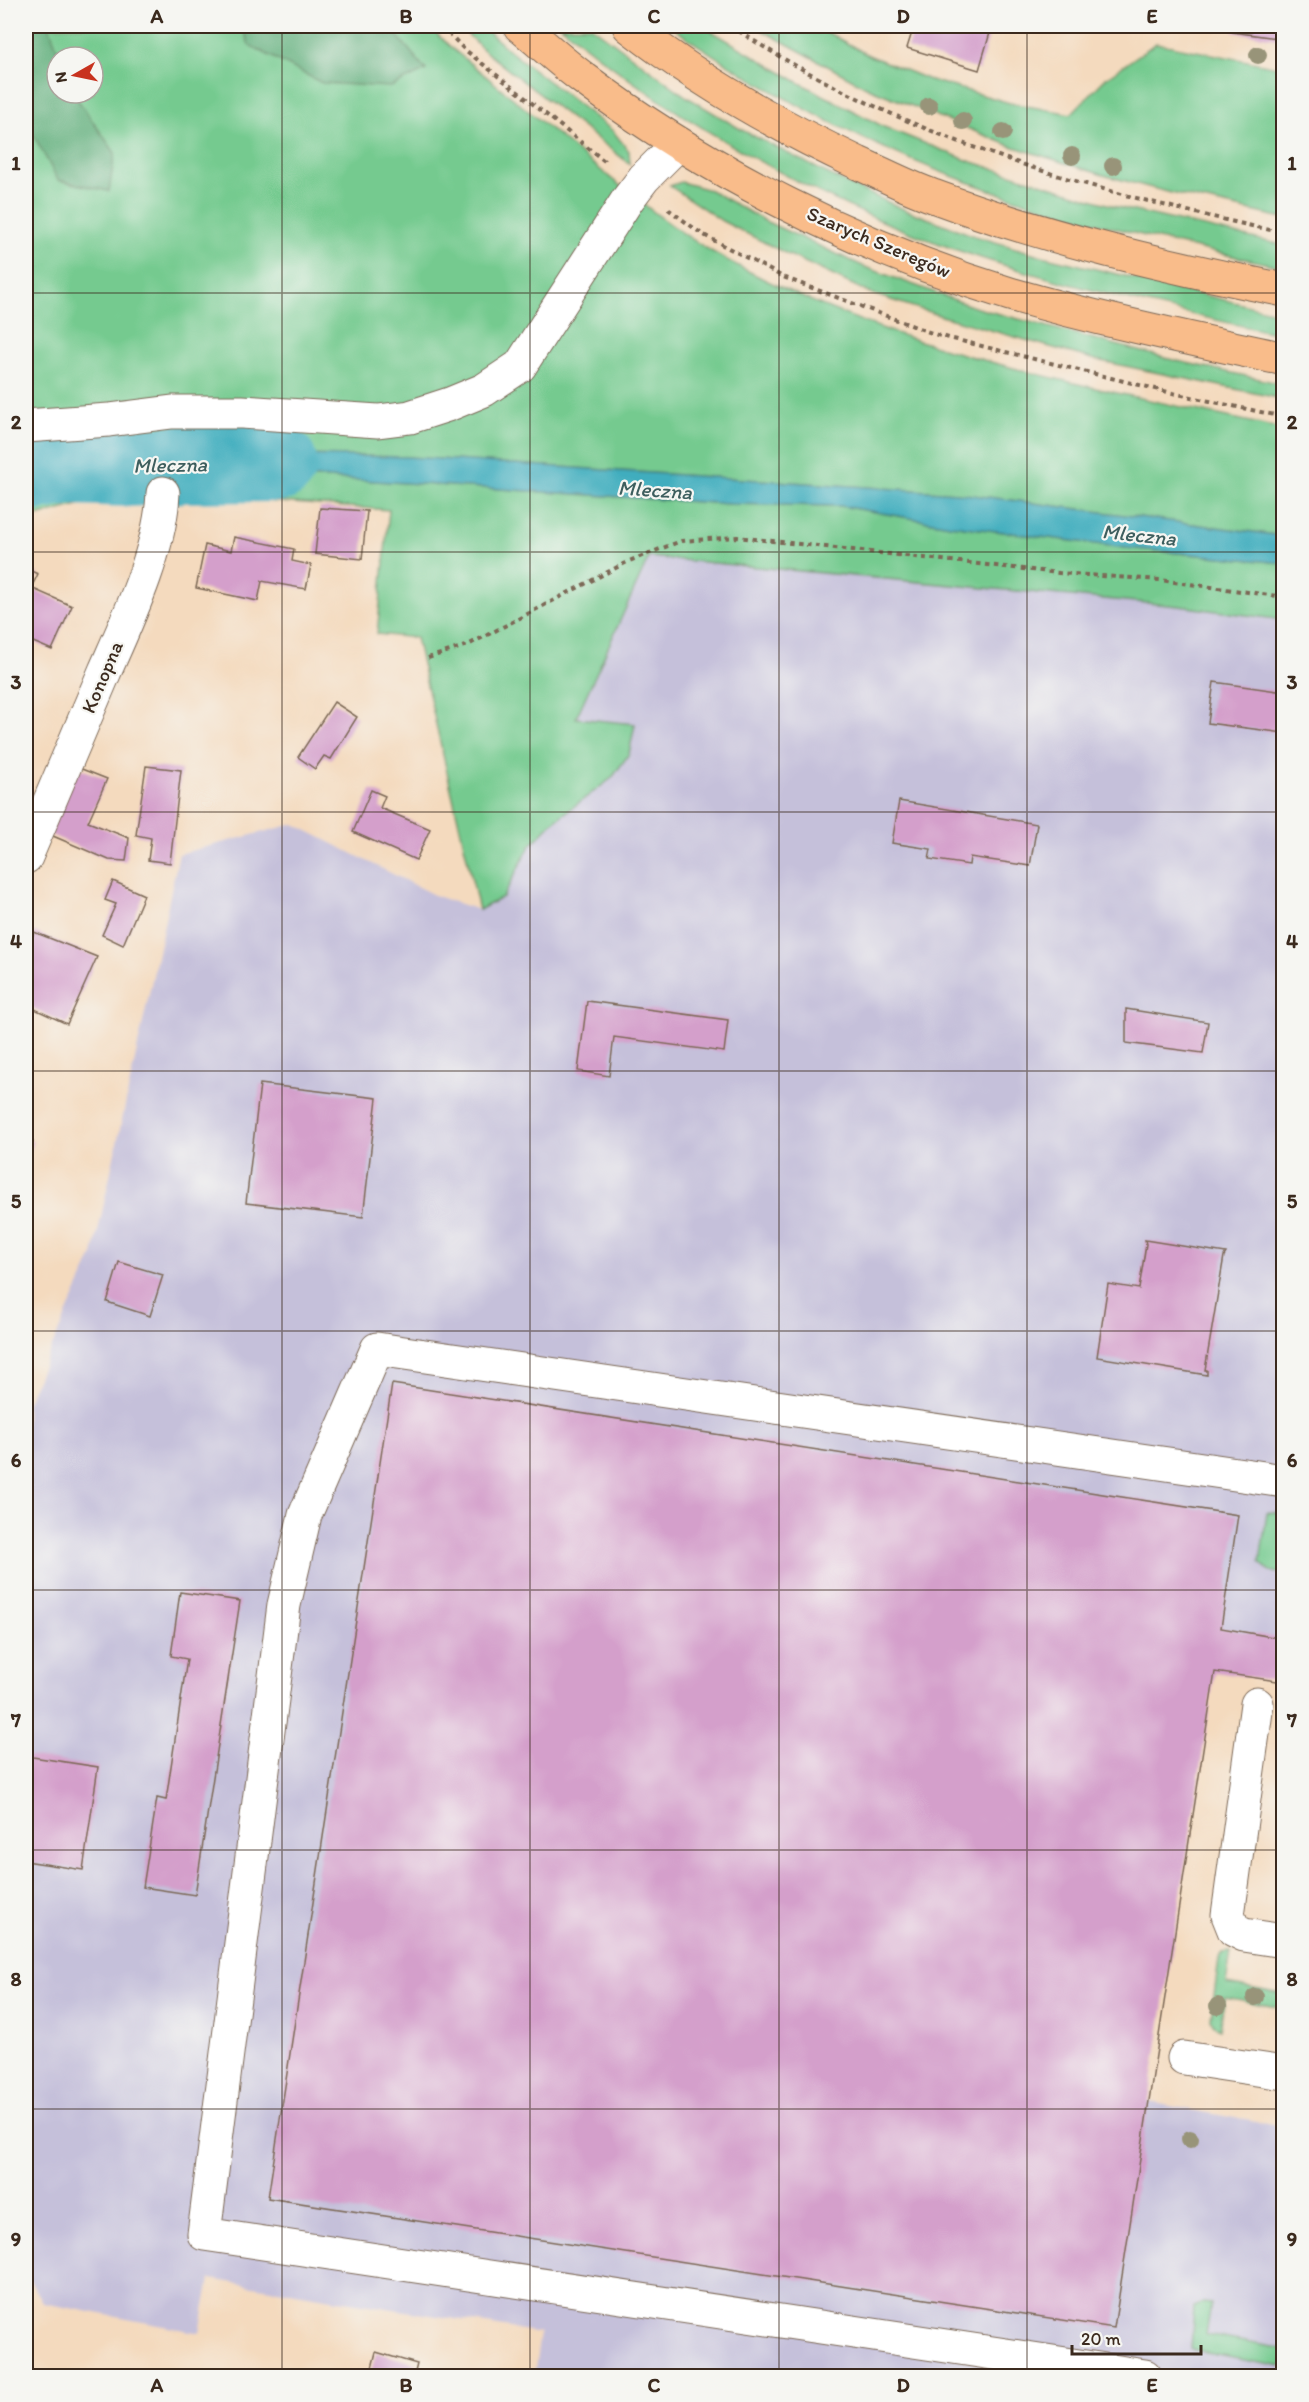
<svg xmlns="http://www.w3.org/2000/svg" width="1309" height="2402" font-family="Itim,sans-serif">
	<rect width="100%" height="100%" fill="#f6f6f2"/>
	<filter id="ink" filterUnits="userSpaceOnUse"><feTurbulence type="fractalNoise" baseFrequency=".0167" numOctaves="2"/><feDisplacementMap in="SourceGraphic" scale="12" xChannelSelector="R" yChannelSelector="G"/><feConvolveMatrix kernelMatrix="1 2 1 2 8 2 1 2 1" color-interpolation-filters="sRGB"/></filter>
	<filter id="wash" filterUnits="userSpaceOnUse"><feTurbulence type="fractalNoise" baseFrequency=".008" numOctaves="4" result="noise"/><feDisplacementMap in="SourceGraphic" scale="24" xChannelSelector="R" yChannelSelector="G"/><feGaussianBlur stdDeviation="1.35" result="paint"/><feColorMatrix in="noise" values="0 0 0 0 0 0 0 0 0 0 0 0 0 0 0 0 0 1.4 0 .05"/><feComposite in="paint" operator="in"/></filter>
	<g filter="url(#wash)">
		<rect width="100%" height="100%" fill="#f4dabe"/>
		<polygon fill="#c5c0da" points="649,557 1179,606 1283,620 1283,1639 1221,1628 1076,2075 1149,2102 1283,2127 1283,2376 534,2376 540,2333 210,2279 200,2333 43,2303 26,2274 26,1404 93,1255 179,854 294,824 436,896 479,910 503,897 530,846 553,822 612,778 576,718"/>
		<g fill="#74ca8f" stroke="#587a56" stroke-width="1.5" fill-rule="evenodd">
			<path d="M26,26H428L454,50C503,90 552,131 602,171C637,199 672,228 711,251C886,352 1089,386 1283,429V536L957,493L408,457L75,451L26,461ZM57,57H93V93H57Z"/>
			<polygon points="459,26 482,26 511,52 613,131 629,151 630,164 488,54"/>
			<path d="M561,26H591L687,97L742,130L846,183L903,209L975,236L1046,257L1283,314V335C1183,313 1082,290 984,259C838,213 678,125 561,26Z"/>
			<path d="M670,26H703L798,82L884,127L969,161L1117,207L1283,245V267C1183,246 1082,223 984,188C875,150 765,93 670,26Z"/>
			<polygon points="754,26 816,26 868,55 927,79 1010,103 1071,114 1106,78 1156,43 1283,68 1283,218 1171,193 1103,175 1011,146 868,88"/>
			<polygon points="681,182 710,190 765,221 865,267 977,308 1173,360 1283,384 1283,399 1096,360 948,318 872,294 783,252 722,221 670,186"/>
			<polygon points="65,474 114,474 168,480 182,475 328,478 730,504 841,506 950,525 1126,548 1283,563 1283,620 1179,606 649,557 576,718 635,724 629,754 612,778 553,822 530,846 503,897 479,910 416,638 377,634 389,510 183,495 97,500 26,519 26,481"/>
			<polygon points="1267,1512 1283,1513 1283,1573 1270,1572 1260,1562"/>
			<polygon points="1231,1952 1226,1984 1283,1994 1283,2008 1225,1998 1220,2029 1213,2025 1211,2019 1219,1958 1223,1953"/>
			<polygon points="1204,2303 1211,2304 1206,2335 1283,2349 1283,2367 1195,2351 1191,2349 1194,2307"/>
		</g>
		<g fill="#5fae7a" stroke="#4d6c4c" stroke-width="1.5">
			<polygon points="26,26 49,26 60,57 57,57 57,93 73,93 115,153 109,191 58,180 26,121"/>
			<polygon points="242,26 389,26 426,70 391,87 322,83 249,45"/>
		</g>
		<g fill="#40adbe" stroke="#3e6c6e" stroke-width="1.5">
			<path d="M75,451L163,452L160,479C110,473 75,472 26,481V461Z"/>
			<polygon points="171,453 408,457 957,493 1283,536 1283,563 1126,548 950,525 841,506 730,504 328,478 182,475 169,480"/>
		</g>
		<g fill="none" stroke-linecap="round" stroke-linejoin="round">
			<polyline stroke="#40adbe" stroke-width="78" points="26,473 68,466 129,468 183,464 278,463"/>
		</g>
		<g id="blocks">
			<g fill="#d49fcb">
				<polygon points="914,26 992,26 979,70 907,48"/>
				<polygon points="1234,26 1284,26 1284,39 1233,32"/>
				<polygon points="320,508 367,511 362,559 315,554"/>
				<polygon points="234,537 294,549 292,561 311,565 306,589 262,581 258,601 196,588 205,545 231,551"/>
				<polygon points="26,569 38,574 31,588 72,606 52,650 26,639"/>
				<polygon points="1214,682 1284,692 1284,733 1208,723"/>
				<polygon points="334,702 357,717 331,759 324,756 315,769 298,757"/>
				<polygon points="74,766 107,779 88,822 129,838 126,861 109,860 46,833"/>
				<polygon points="146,766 181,770 170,863 148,860 151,838 136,835"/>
				<polygon points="371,790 385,796 380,808 430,829 416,860 353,832"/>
				<polygon points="899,801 1037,824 1030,866 970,857 969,865 929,859 931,849 892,843"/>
				<polygon points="113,881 144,895 123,945 102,935 116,904 105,900"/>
				<polygon points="34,932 97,957 67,1024 26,1005 26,953"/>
				<polygon points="587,1001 728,1020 724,1052 614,1037 609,1076 578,1071"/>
				<polygon points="1126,1009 1208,1022 1203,1053 1126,1043"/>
				<polygon points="260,1084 377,1098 363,1217 246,1203"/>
				<polygon points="26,1139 33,1142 26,1159"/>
				<polygon points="1145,1240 1226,1253 1224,1256 1205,1370 1207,1370 1207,1375 1097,1357 1108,1284 1139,1289 1146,1244"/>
				<polygon points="119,1262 163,1275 150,1316 107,1302"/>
				<polygon points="392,1384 1238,1515 1221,1628 1284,1639 1284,1682 1215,1672 1114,2328 268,2198"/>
				<polygon points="180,1592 240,1601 195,1895 143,1887 157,1798 166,1800 187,1659 171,1656"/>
				<polygon points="26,1756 98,1767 83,1870 26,1861"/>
				<polygon points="376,2352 417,2364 414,2376 370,2376"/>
			</g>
		</g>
	</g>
	<g filter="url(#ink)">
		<use href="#blocks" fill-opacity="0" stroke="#7c6856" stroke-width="1.5"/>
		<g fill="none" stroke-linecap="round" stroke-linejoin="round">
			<g stroke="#7c6856" stroke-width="35">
				<g id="minor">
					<polyline points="26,426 109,420 172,412 242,412 378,421 410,417 450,404 484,390 520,366 628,199 644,178 678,144"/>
					<path d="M26,857C52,795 79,733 105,671C128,619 161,549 163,493"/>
					<polyline points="1257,1704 1228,1915 1234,1930 1244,1935 1284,1941"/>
					<polyline points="1184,2058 1284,2073"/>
					<polyline points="1145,2376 204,2234 284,1605 305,1515 377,1349 1284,1481"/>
				</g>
			</g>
			<g stroke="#7c6856" stroke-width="35">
				<g id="major">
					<path d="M520,26C541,43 561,62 583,78C706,171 862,249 1010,294C1100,320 1192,339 1284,359"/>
					<path d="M629,26C700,82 777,125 858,163C883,174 907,187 933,196C1046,238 1165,266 1284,290"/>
				</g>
			</g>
			<g stroke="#7c6856" stroke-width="4" stroke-dasharray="4.5 4.5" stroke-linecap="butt">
				<polyline points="442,26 464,49 607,163"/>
				<path d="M731,26C902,139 1086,190 1284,233"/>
				<polyline points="668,209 702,234 783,277 937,335 1168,392 1284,417"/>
				<polyline points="428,658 468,645 629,561 681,541 737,537 1059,573 1160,580 1284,597"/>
			</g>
			<use href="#minor" stroke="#fff" stroke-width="33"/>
			<use href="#major" stroke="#f9bc8a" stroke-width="33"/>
		</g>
		<g fill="#989479">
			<circle cx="1258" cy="55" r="9"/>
			<circle cx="929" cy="106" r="9"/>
			<circle cx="963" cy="121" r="9"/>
			<circle cx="1003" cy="132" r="9"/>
			<circle cx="1072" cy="156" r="9"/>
			<circle cx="1113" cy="166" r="9"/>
			<circle cx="1255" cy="1997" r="9"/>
			<circle cx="1218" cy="2006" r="9"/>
			<circle cx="1190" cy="2139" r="9"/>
		</g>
	</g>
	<path fill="none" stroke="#3b2a1e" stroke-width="1.5" stroke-opacity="0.55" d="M282,26V2376M530,26V2376M779,26V2376M1027,26V2376M26,293H1284M26,552H1284M26,812H1284M26,1071H1284M26,1331H1284M26,1590H1284M26,1850H1284M26,2109H1284"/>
	<g text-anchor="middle" stroke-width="4.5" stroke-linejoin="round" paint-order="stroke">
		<g font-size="20" fill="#3b2a1e" stroke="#f6f6f2">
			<text transform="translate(879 242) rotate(23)" y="7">Szarych Szeregów</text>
			<text transform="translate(102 677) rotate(-67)" y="7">Konopna</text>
		</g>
		<g font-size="21" font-style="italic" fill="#3d5e5e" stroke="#f6f6f2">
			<text transform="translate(170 465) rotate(-1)" y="7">Mleczna</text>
			<text transform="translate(655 490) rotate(4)" y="7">Mleczna</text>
			<text transform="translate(1139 535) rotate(6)" y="7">Mleczna</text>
		</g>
	</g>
	<rect width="1309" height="2402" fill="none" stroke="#f6f6f2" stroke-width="66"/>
	<g transform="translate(75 75) rotate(261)"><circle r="28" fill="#f6f6f2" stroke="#aba49d" stroke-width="1.5"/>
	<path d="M0-4.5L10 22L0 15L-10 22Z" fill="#c8321e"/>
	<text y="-9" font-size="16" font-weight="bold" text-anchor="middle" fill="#3b2a1e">N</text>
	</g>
	<path d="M1072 2345v9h129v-9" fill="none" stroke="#3b2a1e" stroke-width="3"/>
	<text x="1081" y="2345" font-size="18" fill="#3b2a1e" stroke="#f6f6f2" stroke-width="4.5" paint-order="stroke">20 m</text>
	<rect x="33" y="33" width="1243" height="2336" fill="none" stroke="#3b2a1e" stroke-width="2"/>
	<g font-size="20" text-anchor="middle" font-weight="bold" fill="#3b2a1e">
		<text x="157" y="23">A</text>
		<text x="406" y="23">B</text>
		<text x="654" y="23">C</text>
		<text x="903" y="23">D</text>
		<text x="1152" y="23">E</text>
		<text x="16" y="170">1</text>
		<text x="1292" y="170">1</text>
		<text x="16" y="429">2</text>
		<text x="1292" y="429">2</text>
		<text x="16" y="689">3</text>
		<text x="1292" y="689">3</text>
		<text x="16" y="948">4</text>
		<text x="1292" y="948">4</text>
		<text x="16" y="1208">5</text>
		<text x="1292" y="1208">5</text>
		<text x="16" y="1467">6</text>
		<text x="1292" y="1467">6</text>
		<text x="16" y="1727">7</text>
		<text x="1292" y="1727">7</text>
		<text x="16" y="1986">8</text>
		<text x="1292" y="1986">8</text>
		<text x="16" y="2246">9</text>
		<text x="1292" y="2246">9</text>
		<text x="157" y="2392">A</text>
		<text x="406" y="2392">B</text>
		<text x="654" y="2392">C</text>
		<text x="903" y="2392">D</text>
		<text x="1152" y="2392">E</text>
	</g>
</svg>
